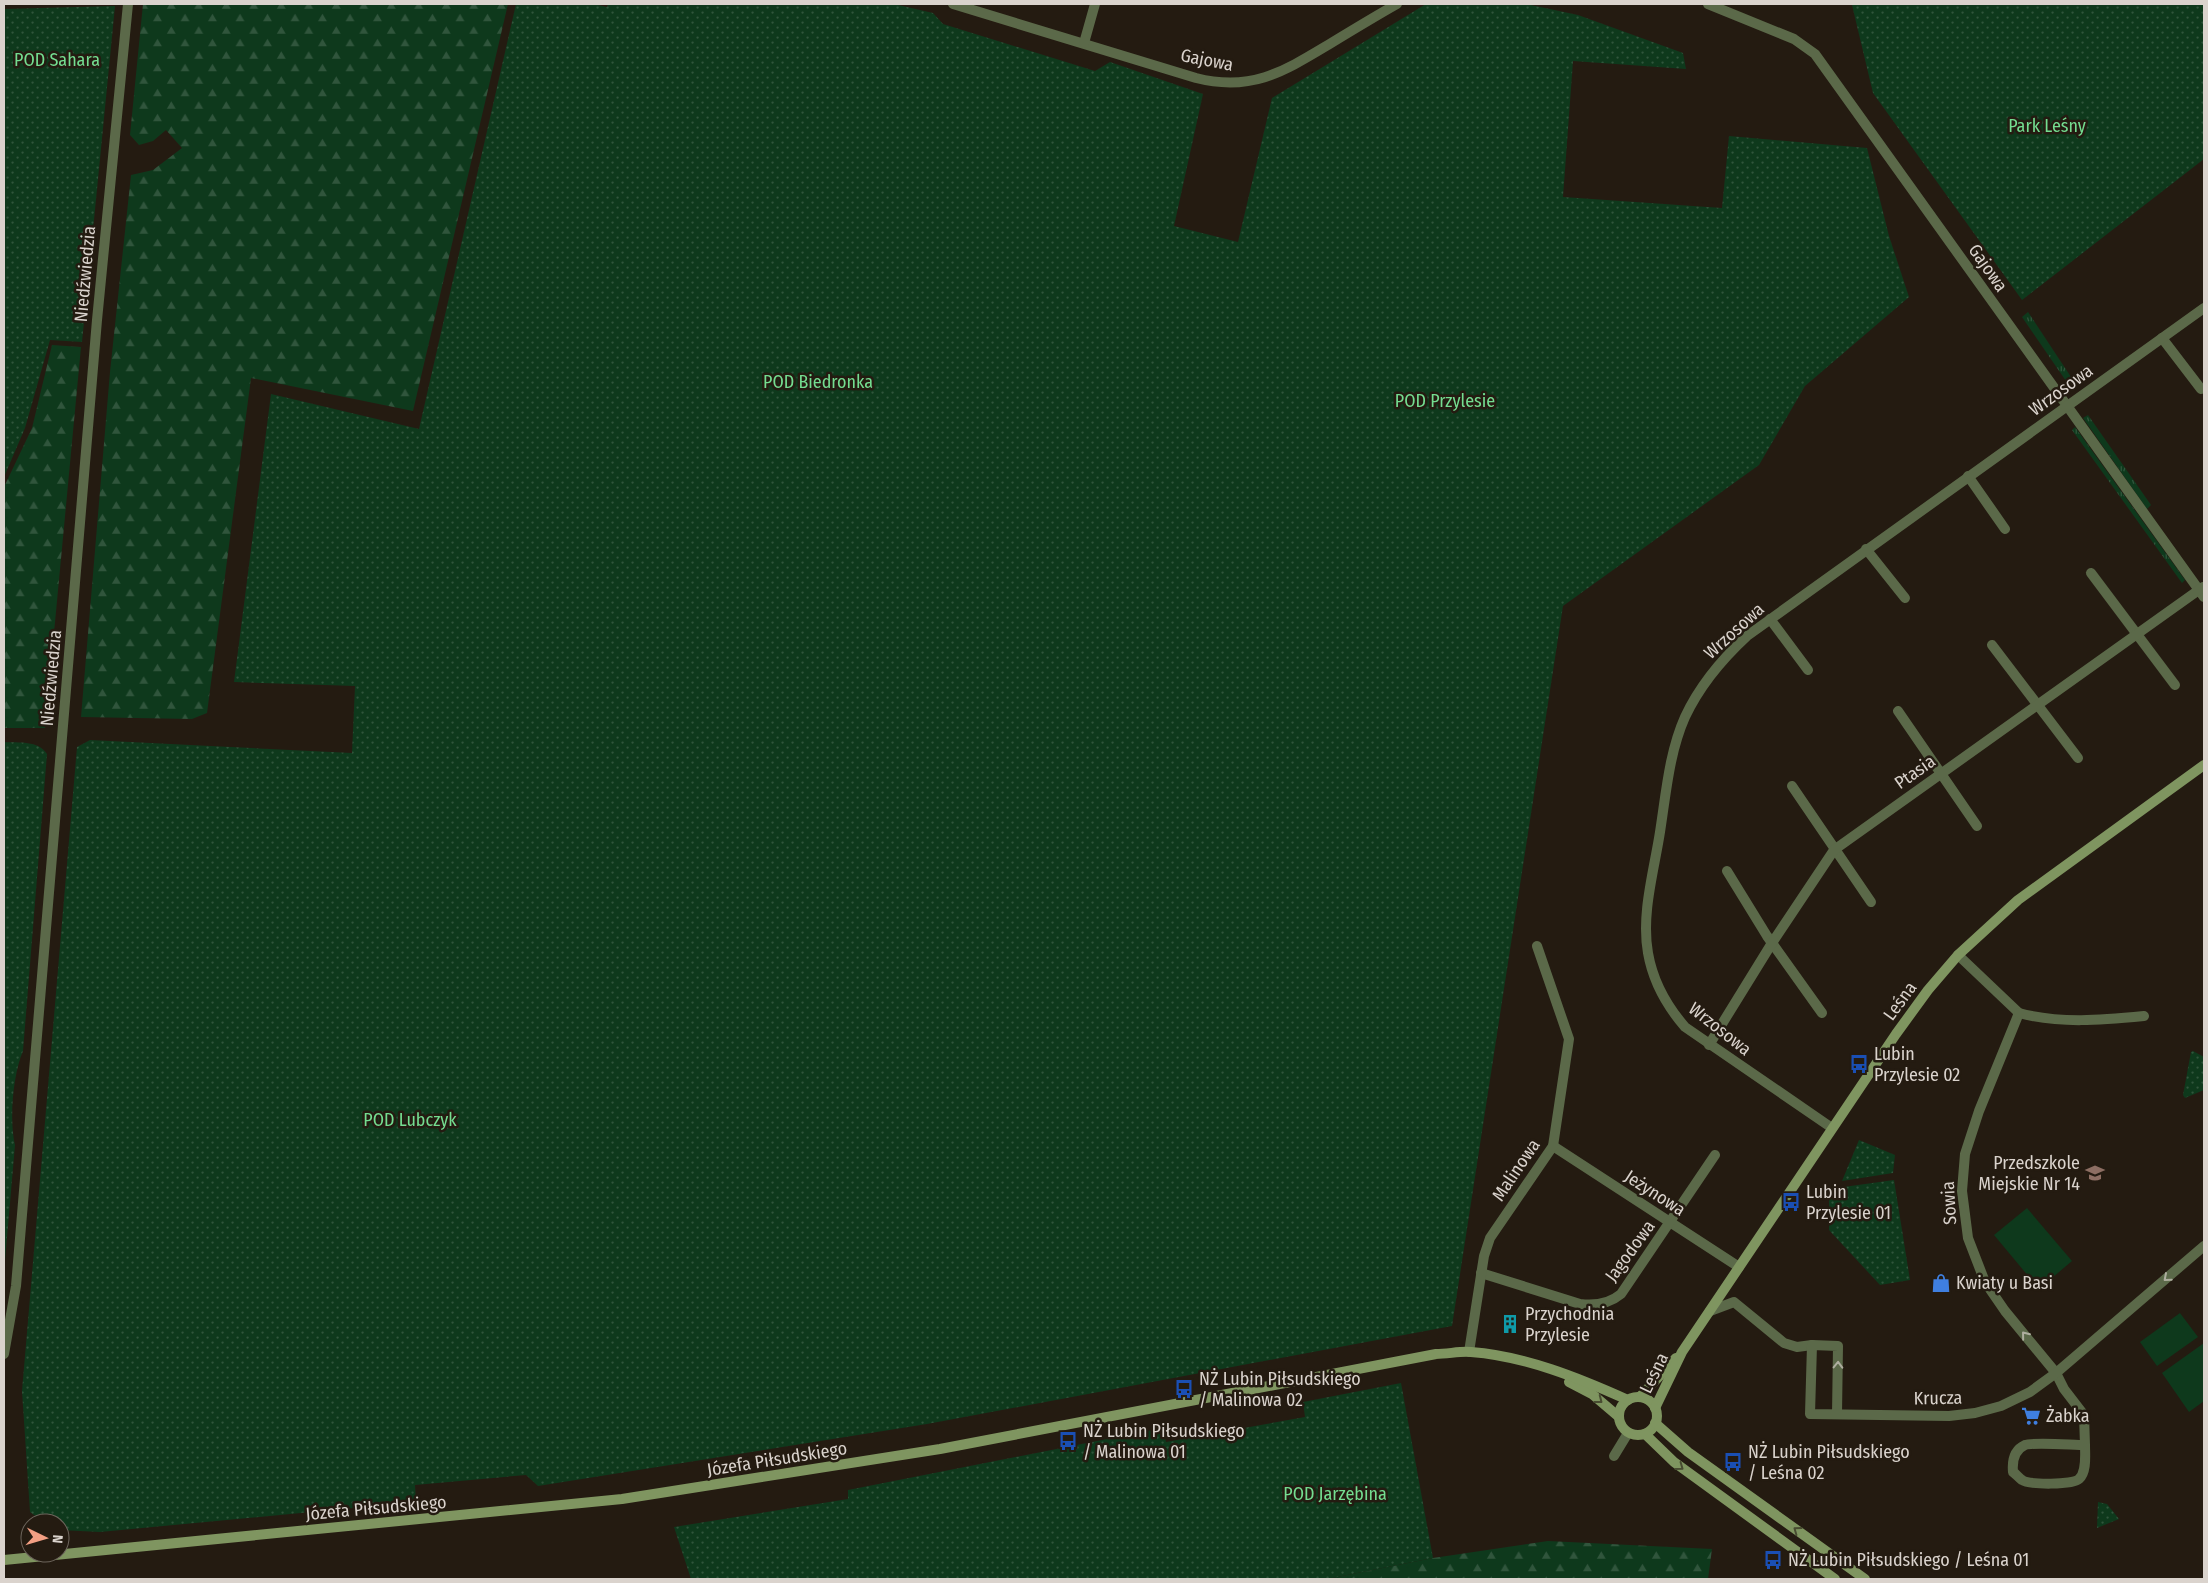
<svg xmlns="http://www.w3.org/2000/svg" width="2208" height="1583" font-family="'Fira Sans Condensed',sans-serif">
	<defs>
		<pattern id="grass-tufts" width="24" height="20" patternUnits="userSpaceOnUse" patternTransform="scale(1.25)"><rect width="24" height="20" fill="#0e391c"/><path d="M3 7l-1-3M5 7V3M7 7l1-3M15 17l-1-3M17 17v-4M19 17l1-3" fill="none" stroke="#30553c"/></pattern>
		<pattern id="forest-firs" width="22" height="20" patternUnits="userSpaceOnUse" patternTransform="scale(1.25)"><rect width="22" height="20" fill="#0e391c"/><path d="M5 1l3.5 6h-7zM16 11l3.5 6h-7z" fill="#30553c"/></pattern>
		<pattern id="park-dots" width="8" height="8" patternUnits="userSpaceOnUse" patternTransform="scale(1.25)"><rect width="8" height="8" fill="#0e391c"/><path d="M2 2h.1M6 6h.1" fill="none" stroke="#30553c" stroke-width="1.8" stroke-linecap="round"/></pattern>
	</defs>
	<rect width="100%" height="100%" fill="#241b11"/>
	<g fill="url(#grass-tufts)">
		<polygon points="2028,312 2071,377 2066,381 2022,317"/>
		<polygon points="2088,415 2151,505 2147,509 2083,418"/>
		<polygon points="2075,427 2185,580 2182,583 2072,430"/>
	</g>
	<g fill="url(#forest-firs)">
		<polygon points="143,4 508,4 413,411 251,378 207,713 192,719 81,717 110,372 131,175 153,170 182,148 166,130 153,141 139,145 130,135"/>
		<polygon points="52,345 81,347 45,728 4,728 4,487 32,428"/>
		<polygon points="1548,1541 1712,1549 1708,1579 1327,1579 1433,1558"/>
	</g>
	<g fill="url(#park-dots)">
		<polygon points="516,4 594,4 607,7 608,4 894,4 933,13 943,24 1095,71 1110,62 1203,94 1174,226 1238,242 1272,98 1426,4 1526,4 1578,15 1683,53 1686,69 1573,61 1563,197 1722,208 1729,136 1867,148 1889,236 1909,297 1805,386 1759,465 1563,606 1452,1326 927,1424 538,1486 526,1475 415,1485 416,1502 100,1532 60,1530 60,1523 45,1523 30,1512 22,1391 77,747 90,740 352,753 355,686 234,682 271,394 419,429"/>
		<polygon points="1847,4 2204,4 2204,159 2022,300 1873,93 1852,5"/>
		<polygon points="115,6 82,342 50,340 25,428 4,477 4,9"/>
		<path d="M4,742C19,743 38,740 47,754L23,1051C13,1074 9,1120 15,1145L4,1272Z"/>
		<polygon points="2193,1051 2204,1057 2204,1090 2185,1098 2183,1095 2191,1052"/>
		<polygon points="1859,1140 1895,1155 1893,1173 1842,1181"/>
		<polygon points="1894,1180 1910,1280 1880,1285 1829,1230 1829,1189"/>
		<polygon points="1401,1383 1433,1558 1327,1579 691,1579 674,1527 848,1499 848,1490 1163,1428 1166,1442 1305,1417 1303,1402"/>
		<polygon points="2098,1502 2107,1504 2119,1519 2097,1528"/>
	</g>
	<g fill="#0e391c">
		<polygon points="2027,1208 2072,1261 2039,1289 1994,1235"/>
		<polygon points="2180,1313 2198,1337 2157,1366 2140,1342"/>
		<polygon points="2204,1343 2204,1401 2189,1412 2162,1373"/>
	</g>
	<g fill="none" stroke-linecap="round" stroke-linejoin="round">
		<g stroke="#5b6949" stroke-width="10">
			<path d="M953,4L1196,78C1251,92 1283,72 1328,45C1351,31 1374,17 1397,4"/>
			<polyline points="1708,4 1794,39 1815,54 2204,597"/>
			<polyline points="1084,43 1095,4"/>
			<polyline points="2162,338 2201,389"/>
			<polyline points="1968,476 2005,529"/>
			<polyline points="1866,549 1905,598"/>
			<polyline points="2091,573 2175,685"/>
			<polyline points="1770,619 1808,670"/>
			<polyline points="1992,645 2078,758"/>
			<polyline points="1898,711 1977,826"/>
			<polyline points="1792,786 1871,902"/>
			<polyline points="1727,871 1767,936 1822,1013"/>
			<path d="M1958,955L2019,1013L1979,1111L1965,1154L1962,1191L1968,1238L1985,1282L2005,1311L2056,1373L2064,1389L2084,1415L2085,1445C2073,1445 2033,1442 2025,1445C2014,1450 2012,1461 2013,1472C2016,1474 2019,1478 2022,1480C2029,1485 2073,1485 2079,1479C2087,1472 2085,1455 2085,1445"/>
			<path d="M2019,1013C2060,1024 2102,1020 2144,1016"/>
			<polyline points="1709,1045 1772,943 1834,850 2203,587"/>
			<path d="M1832,1128L1685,1027C1666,1005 1653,982 1648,953C1641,914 1654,871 1660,832C1666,794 1669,753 1685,717C1700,685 1721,660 1747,636L2204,308"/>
			<polyline points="1553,1146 1739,1267"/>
			<path d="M1481,1273L1580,1304C1596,1306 1609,1304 1621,1294L1715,1155"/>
			<polyline points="1710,1311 1734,1302 1784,1343 1797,1347 1812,1345"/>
			<polyline points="1469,1352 1484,1256 1490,1238 1553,1146 1569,1039 1537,946"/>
			<polyline points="4,1354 16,1286 97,320 128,4"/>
			<polyline points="1837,1414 1838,1346 1812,1345 1810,1414 1949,1416 1975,1413 2001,1406 2030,1392 2056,1373 2204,1246"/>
			<polyline points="1614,1456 1628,1433"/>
		</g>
		<g stroke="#7f9560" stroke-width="10">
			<polyline points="1569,1382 1592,1394 1619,1417"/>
			<polyline points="1640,1397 1676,1358"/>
			<circle cx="1638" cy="1416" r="19"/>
			<polyline points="1655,1408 1682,1352 1896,1034 1928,990 1958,955 2018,900 2204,765"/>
			<polyline points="1655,1423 1688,1452 1865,1579"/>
			<polyline points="1645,1434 1674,1462 1835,1579"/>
			<path d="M4,1560L622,1499L940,1449L1436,1354C1448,1354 1460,1351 1471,1352C1525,1356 1579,1378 1628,1400"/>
		</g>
	</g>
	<defs><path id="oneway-chevron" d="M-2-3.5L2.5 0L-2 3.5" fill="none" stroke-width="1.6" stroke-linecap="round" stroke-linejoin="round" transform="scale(1.25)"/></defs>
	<g stroke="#aeae9f">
		<use href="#oneway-chevron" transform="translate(2167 1278) rotate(139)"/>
		<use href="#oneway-chevron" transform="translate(2025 1335) rotate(-129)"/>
		<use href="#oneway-chevron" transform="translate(1838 1365) rotate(-89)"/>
	</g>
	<g stroke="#484c31">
		<use href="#oneway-chevron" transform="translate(1599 1400) rotate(38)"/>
		<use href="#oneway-chevron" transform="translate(1680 1467) rotate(36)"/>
		<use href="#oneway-chevron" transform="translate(1797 1530) rotate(-144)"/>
	</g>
	<defs>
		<g id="bus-bare" transform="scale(1.5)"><path d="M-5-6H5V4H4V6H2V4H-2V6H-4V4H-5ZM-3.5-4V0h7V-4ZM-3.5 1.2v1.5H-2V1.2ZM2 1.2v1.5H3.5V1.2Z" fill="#1a4fb4" stroke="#241b11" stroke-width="2.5" paint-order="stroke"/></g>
		<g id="school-bare" transform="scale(1.5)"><path d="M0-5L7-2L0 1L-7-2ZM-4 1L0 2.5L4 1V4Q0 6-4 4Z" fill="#8d6e63" stroke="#241b11" stroke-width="2.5" paint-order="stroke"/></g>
		<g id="shop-bare" transform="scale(1.5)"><path d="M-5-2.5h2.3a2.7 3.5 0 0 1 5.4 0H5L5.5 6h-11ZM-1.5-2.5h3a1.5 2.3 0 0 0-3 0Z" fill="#3f7fe0" stroke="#241b11" stroke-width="2.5" paint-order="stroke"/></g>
		<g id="building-bare" transform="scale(1.5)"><path d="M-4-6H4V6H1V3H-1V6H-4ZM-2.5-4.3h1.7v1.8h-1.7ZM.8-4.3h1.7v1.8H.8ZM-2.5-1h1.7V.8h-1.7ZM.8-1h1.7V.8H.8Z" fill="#0f9aa8" stroke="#241b11" stroke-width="2.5" paint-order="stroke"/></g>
		<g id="supermarket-bare" transform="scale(1.5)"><path d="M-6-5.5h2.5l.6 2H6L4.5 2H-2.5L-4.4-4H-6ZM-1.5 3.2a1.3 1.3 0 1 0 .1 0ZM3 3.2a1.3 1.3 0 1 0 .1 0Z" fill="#3f7fe0" stroke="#241b11" stroke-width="2.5" paint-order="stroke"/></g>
	</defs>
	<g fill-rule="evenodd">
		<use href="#bus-bare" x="1859" y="1064"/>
		<use href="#school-bare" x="2095" y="1173"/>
		<use href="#bus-bare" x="1791" y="1202"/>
		<use href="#shop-bare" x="1941" y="1283"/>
		<use href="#building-bare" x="1510" y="1324"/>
		<use href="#bus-bare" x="1184" y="1389"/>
		<use href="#supermarket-bare" x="2031" y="1416"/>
		<use href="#bus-bare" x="1068" y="1441"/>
		<use href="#bus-bare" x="1733" y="1462"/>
		<use href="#bus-bare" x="1773" y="1560"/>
	</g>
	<g text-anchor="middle" stroke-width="5" stroke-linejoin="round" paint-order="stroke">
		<g font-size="18" fill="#74dd90" stroke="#241b11">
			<text x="57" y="66">POD Sahara</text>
			<text x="2047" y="132">Park Leśny</text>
			<text x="818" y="388">POD Biedronka</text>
			<text x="1445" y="407">POD Przylesie</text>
			<text x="410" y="1126">POD Lubczyk</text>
			<text x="1335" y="1500">POD Jarzębina</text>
		</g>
		<g font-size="18" fill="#dad3cd" stroke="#241b11">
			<text transform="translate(1207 60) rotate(11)" y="6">Gajowa</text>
			<text transform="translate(1988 268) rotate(55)" y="6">Gajowa</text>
			<text transform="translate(85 274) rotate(-85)" y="6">Niedźwiedzia</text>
			<text transform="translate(2061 390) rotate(-36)" y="6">Wrzosowa</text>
			<text transform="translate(1734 631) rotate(-42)" y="6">Wrzosowa</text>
			<text transform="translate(51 678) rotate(-85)" y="6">Niedźwiedzia</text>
			<text transform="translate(1915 772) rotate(-35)" y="6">Ptasia</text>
			<text transform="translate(1900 1001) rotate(-54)" y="6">Leśna</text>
			<text transform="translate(1720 1029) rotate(38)" y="6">Wrzosowa</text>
			<text transform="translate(1516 1170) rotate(-56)" y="6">Malinowa</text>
			<text transform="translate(1655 1193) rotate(33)" y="6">Jeżynowa</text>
			<text transform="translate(1949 1203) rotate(-93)" y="6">Sowia</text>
			<text transform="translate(1630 1251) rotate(-54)" y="6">Jagodowa</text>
			<text transform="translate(1654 1373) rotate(-64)" y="6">Leśna</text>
			<text transform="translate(1938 1398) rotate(-1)" y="6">Krucza</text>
			<text transform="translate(777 1459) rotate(-9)" y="6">Józefa Piłsudskiego</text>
			<text transform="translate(376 1508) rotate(-5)" y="6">Józefa Piłsudskiego</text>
		</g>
		<g font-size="18" fill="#dad3cd" stroke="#241b11" text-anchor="start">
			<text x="1874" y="1060">Lubin<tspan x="1874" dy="21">Przylesie 02</tspan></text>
			<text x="2080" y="1169" text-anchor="end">Przedszkole<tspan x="2080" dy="21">Miejskie Nr 14</tspan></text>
			<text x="1806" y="1198">Lubin<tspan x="1806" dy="21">Przylesie 01</tspan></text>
			<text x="1956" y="1289">Kwiaty u Basi</text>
			<text x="1525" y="1320">Przychodnia<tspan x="1525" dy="21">Przylesie</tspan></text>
			<text x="1199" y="1385">NŻ Lubin Piłsudskiego<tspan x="1199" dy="21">/ Malinowa 02</tspan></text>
			<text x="2046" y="1422">Żabka</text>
			<text x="1083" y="1437">NŻ Lubin Piłsudskiego<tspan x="1083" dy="21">/ Malinowa 01</tspan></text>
			<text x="1748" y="1458">NŻ Lubin Piłsudskiego<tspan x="1748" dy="21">/ Leśna 02</tspan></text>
			<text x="1788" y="1566">NŻ Lubin Piłsudskiego / Leśna 01</text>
		</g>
	</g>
	<rect width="2208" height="1583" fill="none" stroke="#dad3cd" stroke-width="10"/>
	<g transform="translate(45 1538) rotate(95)"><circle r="24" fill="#241b11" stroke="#6d655c"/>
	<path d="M0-4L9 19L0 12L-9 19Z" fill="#f39f83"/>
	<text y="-8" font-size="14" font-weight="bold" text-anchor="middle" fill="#dad3cd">N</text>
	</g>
</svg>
